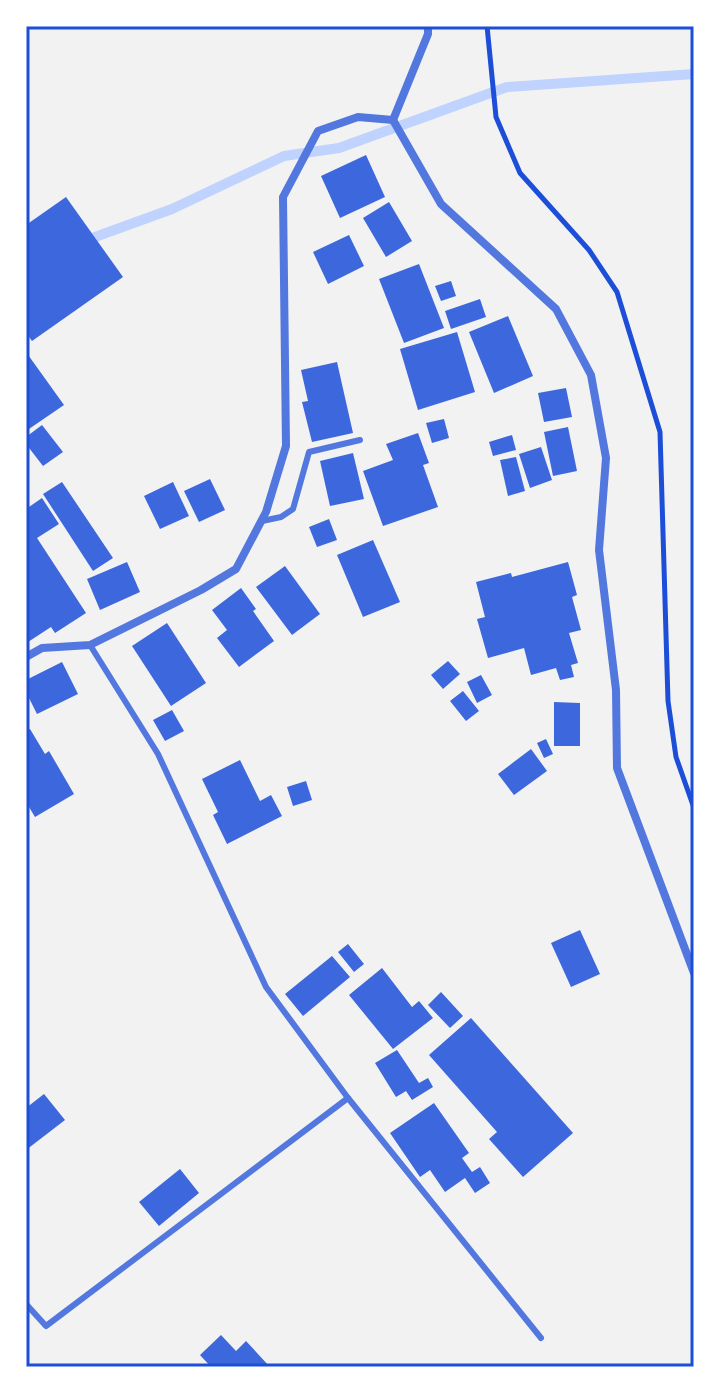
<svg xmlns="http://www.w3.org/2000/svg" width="720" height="1393" font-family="'Sofia Sans Condensed',sans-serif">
	<rect width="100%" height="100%" fill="#f2f2f2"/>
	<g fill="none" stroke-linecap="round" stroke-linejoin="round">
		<polyline stroke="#bfd3fe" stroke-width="10" points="84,241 172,209 284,156 339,148 507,87 694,74"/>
	</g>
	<g fill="#3d67dc">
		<polygon points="366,155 385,197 340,218 321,176"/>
		<polygon points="66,197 123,277 32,341 26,333 26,225"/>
		<polygon points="389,202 412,241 386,257 363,218"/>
		<polygon points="349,235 364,266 328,284 313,252"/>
		<polygon points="419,264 444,328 404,343 379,279"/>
		<polygon points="451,281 456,296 441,301 435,286"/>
		<polygon points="480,299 486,317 451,329 445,311"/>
		<polygon points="508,316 533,376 494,393 469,332"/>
		<polygon points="457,332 475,392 418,410 400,349"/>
		<polygon points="26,352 64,405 26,431"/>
		<polygon points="337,362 353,433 312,442 302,402 308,401 301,370"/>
		<polygon points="566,388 572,417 544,422 538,393"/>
		<polygon points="444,419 449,438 432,443 426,423"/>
		<polygon points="42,425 63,452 43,466 26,444 26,437"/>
		<polygon points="568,427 577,471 553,476 544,432"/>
		<polygon points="418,433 429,463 423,465 438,507 383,526 363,471 393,460 386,444"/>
		<polygon points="512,435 516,450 493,456 489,442"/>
		<polygon points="541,447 552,480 530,488 519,454"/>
		<polygon points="353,453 364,499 330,506 320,461"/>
		<polygon points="516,457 525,491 508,496 500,460"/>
		<polygon points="210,479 225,510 199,522 184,491"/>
		<polygon points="62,482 113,558 93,571 43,494"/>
		<polygon points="173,482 189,516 160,529 144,496"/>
		<polygon points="42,498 59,524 37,538 86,613 55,633 51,627 28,642 26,509"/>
		<polygon points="329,519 337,540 317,547 309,527"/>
		<polygon points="373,540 400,602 363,617 337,555"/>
		<polygon points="127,562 140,592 100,610 87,579"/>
		<polygon points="568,562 577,595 572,597 581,630 569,633 578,663 571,665 574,677 560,680 556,668 531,675 524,648 488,658 477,619 485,617 476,582 511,573 512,577"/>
		<polygon points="285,566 320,614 292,635 256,587"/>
		<polygon points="241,588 256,609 253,611 274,641 239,667 217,638 227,630 212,610"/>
		<polygon points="167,623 206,683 171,706 132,646"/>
		<polygon points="448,661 460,674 443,689 431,675"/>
		<polygon points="62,662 78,694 37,714 26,692 26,680"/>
		<polygon points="481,675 492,695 477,703 467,682"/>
		<polygon points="463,691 479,711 466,721 450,701"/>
		<polygon points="554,702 580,703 580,746 554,746"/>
		<polygon points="172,710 184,731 165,741 153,720"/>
		<polygon points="30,729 45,754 49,751 74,794 35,817 26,802 26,731"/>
		<polygon points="546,739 553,754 544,758 537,743"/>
		<polygon points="531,749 547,771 514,795 498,774"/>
		<polygon points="240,760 260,801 271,795 282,816 227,844 213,815 218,812 202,779"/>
		<polygon points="306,781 312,800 293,806 287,787"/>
		<polygon points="580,930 600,974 571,987 551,943"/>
		<polygon points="348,944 364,964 354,972 338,952"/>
		<polygon points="332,956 350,977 303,1016 285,994"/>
		<polygon points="382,968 412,1007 419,1001 433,1018 393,1049 349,995"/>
		<polygon points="441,992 463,1016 450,1028 428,1005"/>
		<polygon points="471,1018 573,1133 523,1177 489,1139 497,1132 429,1055"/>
		<polygon points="397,1050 419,1083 428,1078 433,1087 412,1100 406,1091 396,1097 375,1063"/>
		<polygon points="44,1094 65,1120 26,1150 26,1108"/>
		<polygon points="434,1103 469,1153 462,1158 472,1172 480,1167 490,1183 475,1193 465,1178 445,1192 430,1170 420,1177 390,1133"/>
		<polygon points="180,1169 199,1193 159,1226 139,1202"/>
		<polygon points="221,1335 236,1351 246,1341 270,1367 211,1367 200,1355"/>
	</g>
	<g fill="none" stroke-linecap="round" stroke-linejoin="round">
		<polyline stroke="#1d4ed8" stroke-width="5" points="487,26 496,117 520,173 589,250 617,292 660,432 668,701 676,757 694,808"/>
		<g stroke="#5277de" stroke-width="6">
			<polyline points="262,521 281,517 293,509 309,452 360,440"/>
			<polyline points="90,645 158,754 266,987 348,1098 541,1338"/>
			<polyline points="26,1304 46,1326 348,1098"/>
		</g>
		<g stroke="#5277de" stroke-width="8">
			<polyline points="393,120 441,204 556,309 591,375 606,458 599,550 616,690 617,768 694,973"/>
			<polyline points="393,120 428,34 428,26"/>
			<polyline points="26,657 42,648 90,645 201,590 236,569 266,512 286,446 283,197 318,131 358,117 393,120"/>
		</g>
	</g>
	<rect width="720" height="1393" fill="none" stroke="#ffffff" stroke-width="56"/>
	<rect x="28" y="28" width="664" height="1337" fill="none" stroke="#1d4ed8" stroke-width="3"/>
</svg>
